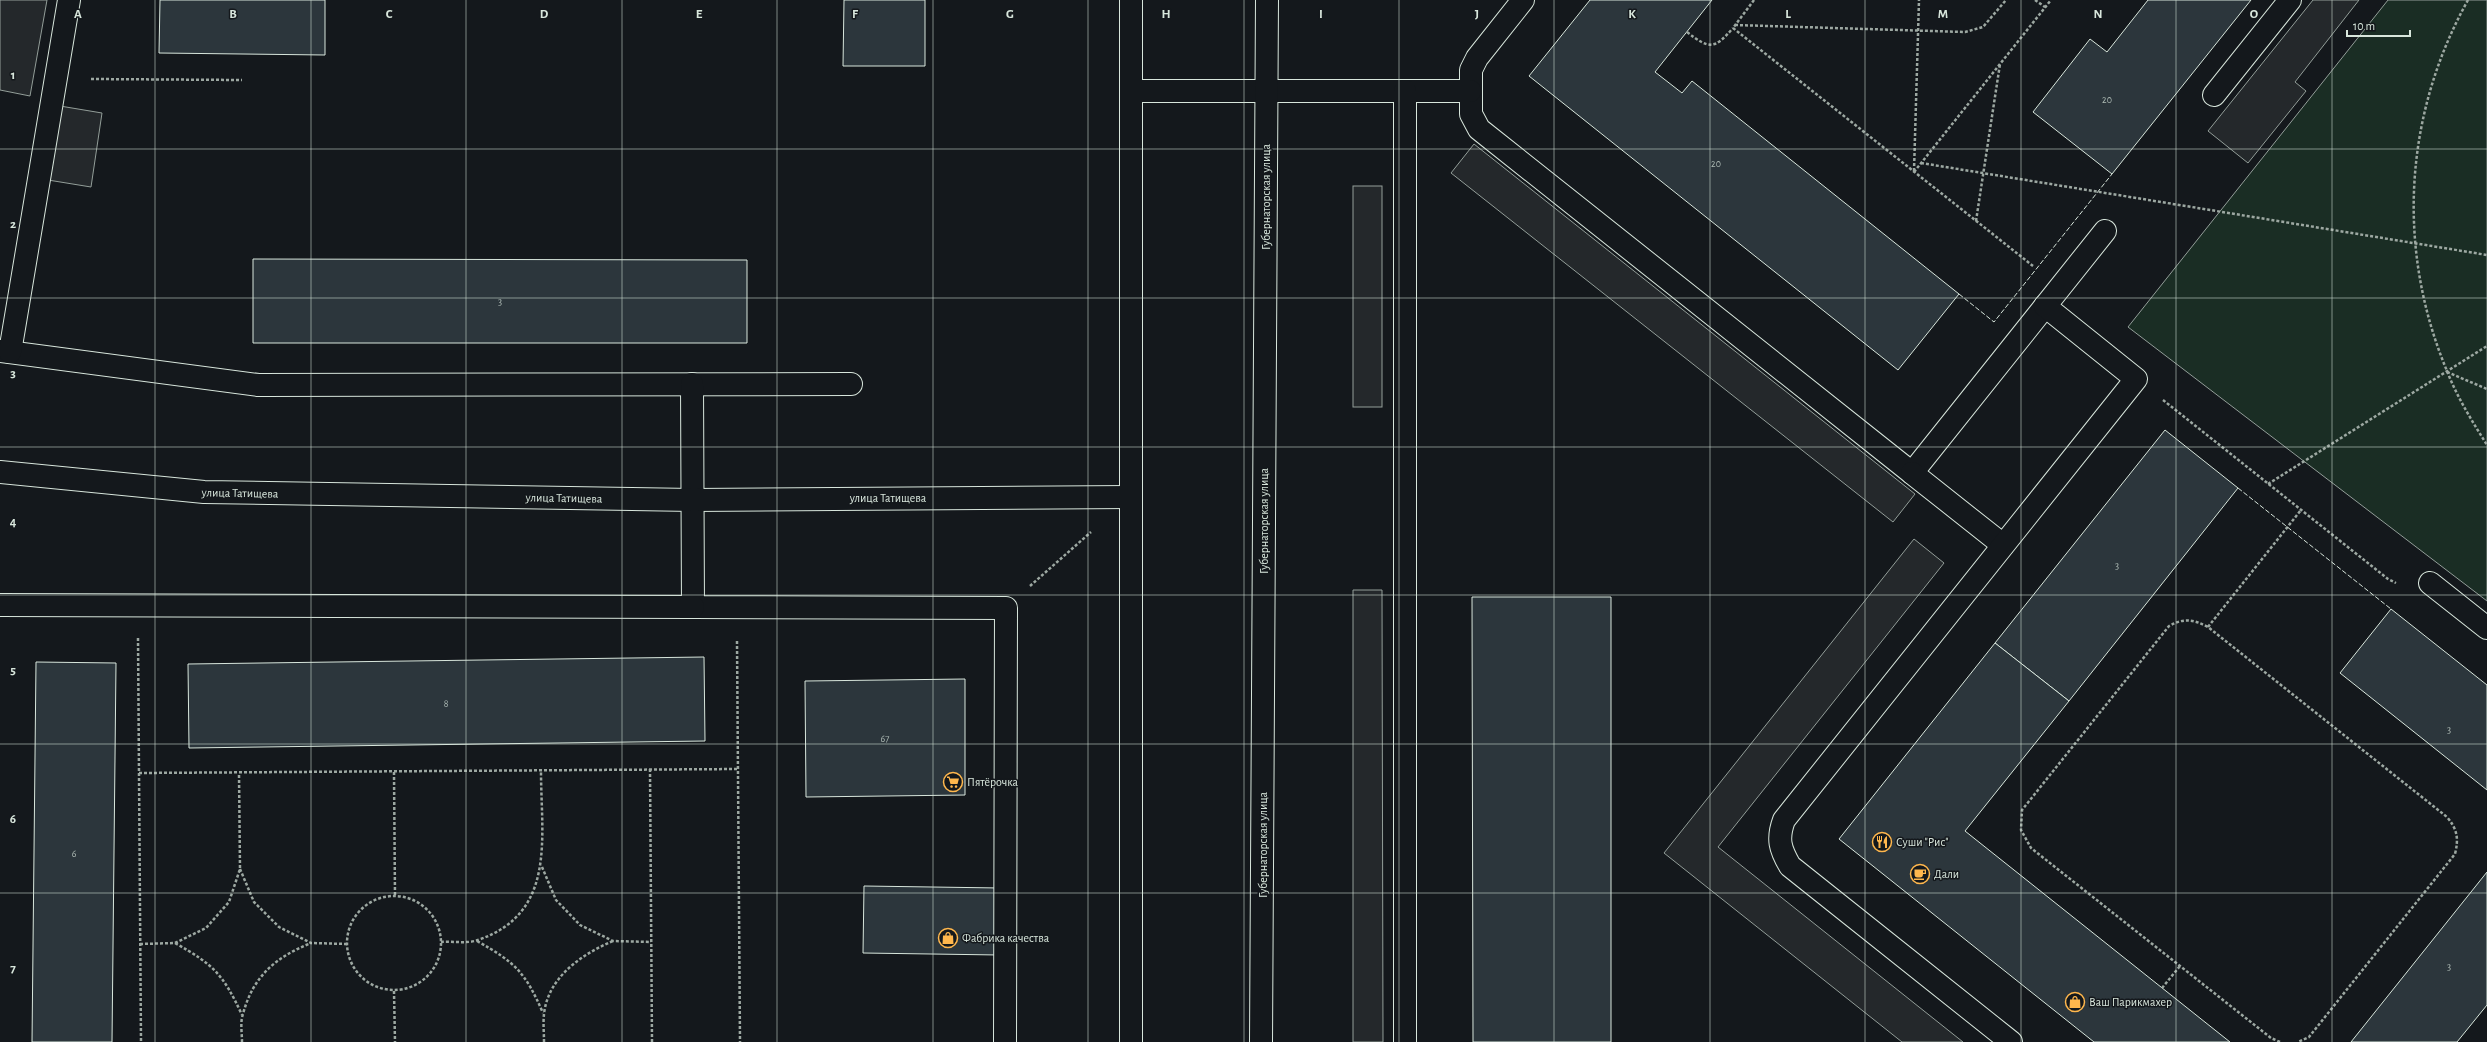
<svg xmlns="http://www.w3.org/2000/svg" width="2487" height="1042" font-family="'Alegreya Sans',sans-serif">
	<rect width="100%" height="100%" fill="#14181c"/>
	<polygon fill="#1a2d24" stroke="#939e99" points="2388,0 2487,0 2487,601 2128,327"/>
	<g fill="#24282b" stroke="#939e99">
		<polygon points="0,0 47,0 30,96 0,90"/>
		<polygon points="2313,0 2359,0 2295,82 2306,91 2248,163 2208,131"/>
		<polygon points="60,106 102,113 91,187 48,180"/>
		<polygon points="1474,144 1915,494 1893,522 1451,173"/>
		<rect x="1353" y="186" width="29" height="221"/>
		<polygon points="1914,539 1944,563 1718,847 1963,1042 1902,1042 1664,853"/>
		<polygon points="1353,590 1382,590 1383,1042 1353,1042"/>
	</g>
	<g fill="#2c363c" stroke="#d8e6dc">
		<polygon points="160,0 325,0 325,55 159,53"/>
		<polygon points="844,0 925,0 925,66 843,66"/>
		<polygon points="1590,0 1712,0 1655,72 1682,93 1692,81 1959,294 1898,370 1529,76"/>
		<polygon points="2148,0 2251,0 2112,174 2033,112 2090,39 2107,52"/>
		<polygon points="253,259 747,260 747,343 253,343"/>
		<polygon points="2165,430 2238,488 2069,701 1995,643"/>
		<polygon points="1472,597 1611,597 1611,1042 1473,1042"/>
		<polygon points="2391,609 2487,685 2487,790 2340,673"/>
		<polygon points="1995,643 2069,701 1965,831 2230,1042 2094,1042 1839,839"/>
		<polygon points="704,657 705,741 189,748 188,664"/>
		<polygon points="36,662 116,663 112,1042 32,1042"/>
		<polygon points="965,679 965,795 806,797 805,681"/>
		<polygon points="2487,872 2487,1005 2457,1042 2351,1042"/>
		<polygon points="864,886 1000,888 999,955 863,953"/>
	</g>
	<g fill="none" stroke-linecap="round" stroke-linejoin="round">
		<g stroke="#d8e6dc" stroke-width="24">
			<g id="minor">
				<polyline points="1523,0 1477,58 1471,70 1471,114 1479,129 1912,473 2105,231"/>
				<polyline points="1131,91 1470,91"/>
				<polyline points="1405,91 1405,1042"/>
				<polyline points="2214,95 2290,0"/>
				<polyline points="0,351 258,385 851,384"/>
				<polyline points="10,352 69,0"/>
				<polyline points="692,384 693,607 1006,608 1005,1042"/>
				<polyline points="0,472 204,492 693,500 1130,497"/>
				<polyline points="1912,473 2003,545"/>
				<polyline points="2430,583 2487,628"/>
				<polyline points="0,605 693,607"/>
				<polyline points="1131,1042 1131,0"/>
				<polyline points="1261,1042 1267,0"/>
				<path d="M2011,1042L1790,866C1780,849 1777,839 1784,820L2136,379L2045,306"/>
			</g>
		</g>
		<g stroke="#9da8a2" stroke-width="2.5" stroke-dasharray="3 2" stroke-linecap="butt">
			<polyline points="1754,0 1733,28 2033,266"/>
			<polyline points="2035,0 2045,7"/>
			<path d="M2468,0C2404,115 2396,249 2447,371C2457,397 2472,421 2487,445"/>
			<polyline points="1735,25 1965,32 1983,27 2006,0"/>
			<path d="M1687,32C1709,49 1714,50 1733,28"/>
			<polyline points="91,79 242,80"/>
			<polyline points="1921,163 2487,255"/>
			<polyline points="1914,171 1919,0"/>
			<polyline points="1914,172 2051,0"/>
			<polyline points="1976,221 2000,64"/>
			<polyline points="2447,372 2487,389"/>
			<polyline points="2163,400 2388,579 2396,583"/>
			<polyline points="2268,484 2487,346"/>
			<polyline points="1030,586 1091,532"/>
			<polyline points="2208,627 2301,510"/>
			<polyline points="138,638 141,1042"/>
			<polyline points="737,641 740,1042"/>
			<polyline points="650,769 652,1042"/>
			<polyline points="394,772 395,896"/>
			<polyline points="139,773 738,769"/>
			<polyline points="542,867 556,900 580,925 613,941 651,942"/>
			<polyline points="240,869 254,902 279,927 311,943 347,944"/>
			<circle cx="394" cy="943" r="47"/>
			<path d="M477,941C516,963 525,972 543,1013"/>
			<path d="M441,942C452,941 467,944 478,940C557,913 541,838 541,771"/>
			<path d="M175,943C214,965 223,974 242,1015"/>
			<polyline points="140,944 175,943 206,928 229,902 240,869 239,773"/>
			<polyline points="2162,988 2180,966"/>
			<polyline points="394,991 395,1042"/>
			<path d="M242,1042C242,1033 240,1022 243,1014C253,976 276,957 311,943"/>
			<path d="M544,1042C544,1033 543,1023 544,1014C548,977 582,954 613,941"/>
			<path d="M2280,1042L2271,1038L2031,848L2021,830L2022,810L2169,626C2183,618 2193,619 2208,627L2447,817C2457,829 2459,838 2455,854L2309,1037L2298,1042"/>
		</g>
		<use href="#minor" stroke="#14181c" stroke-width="22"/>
		<g stroke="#d8e6dc" stroke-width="1" stroke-dasharray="5 2" stroke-linecap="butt">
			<polyline points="1959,294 1994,322 2112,174"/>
			<polyline points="2238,488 2391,609"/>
		</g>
	</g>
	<path fill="none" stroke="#d8e6dc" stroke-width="1" stroke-opacity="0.55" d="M155,0V1042M311,0V1042M466,0V1042M622,0V1042M777,0V1042M933,0V1042M1088,0V1042M1244,0V1042M1399,0V1042M1554,0V1042M1710,0V1042M1865,0V1042M2021,0V1042M2176,0V1042M2332,0V1042M0,149H2487M0,298H2487M0,447H2487M0,595H2487M0,744H2487M0,893H2487"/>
	<defs>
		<g id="supermarket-ring" transform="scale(1)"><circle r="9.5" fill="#14181c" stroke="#ffb74d" stroke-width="1.5"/><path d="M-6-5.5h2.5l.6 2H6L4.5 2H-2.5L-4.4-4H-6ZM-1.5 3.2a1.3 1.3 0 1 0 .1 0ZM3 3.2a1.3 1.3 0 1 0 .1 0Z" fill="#ffb74d"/></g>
		<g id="restaurant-ring" transform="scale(1)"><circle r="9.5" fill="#14181c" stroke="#ffb74d" stroke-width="1.5"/><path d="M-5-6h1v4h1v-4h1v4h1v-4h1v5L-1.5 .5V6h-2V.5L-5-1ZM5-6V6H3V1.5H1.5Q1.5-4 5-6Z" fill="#ffb74d"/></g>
		<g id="cafe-ring" transform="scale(1)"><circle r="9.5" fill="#14181c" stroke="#ffb74d" stroke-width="1.5"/><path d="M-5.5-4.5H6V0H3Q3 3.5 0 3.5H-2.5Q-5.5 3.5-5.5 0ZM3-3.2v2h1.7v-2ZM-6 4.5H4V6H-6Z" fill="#ffb74d"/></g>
		<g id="shop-ring" transform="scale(1)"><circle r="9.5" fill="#14181c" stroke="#ffb74d" stroke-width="1.5"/><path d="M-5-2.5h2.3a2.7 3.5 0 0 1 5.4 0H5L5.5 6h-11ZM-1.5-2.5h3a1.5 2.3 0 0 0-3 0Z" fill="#ffb74d"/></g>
	</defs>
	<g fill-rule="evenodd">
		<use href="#supermarket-ring" x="953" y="782"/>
		<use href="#restaurant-ring" x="1882" y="842"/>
		<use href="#cafe-ring" x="1920" y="874"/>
		<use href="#shop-ring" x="948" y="938"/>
		<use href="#shop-ring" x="2075" y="1002"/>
	</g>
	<g text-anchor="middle" stroke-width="3" stroke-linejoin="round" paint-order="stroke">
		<g font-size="10" fill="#adbab4">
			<text x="2107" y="103">20</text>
			<text x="1716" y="167">20</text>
			<text x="500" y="305">3</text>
			<text x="2117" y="569">3</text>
			<text x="446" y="707">8</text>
			<text x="2449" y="733">3</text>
			<text x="885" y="742">67</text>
			<text x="74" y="857">6</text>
			<text x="2449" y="970">3</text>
		</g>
		<g font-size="12" fill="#d8e6dc" stroke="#14181c">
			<text transform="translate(1266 197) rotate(-90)" y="4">Губернаторская улица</text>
			<text transform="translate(240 493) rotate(1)" y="4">улица Татищева</text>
			<text transform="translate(564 498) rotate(1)" y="4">улица Татищева</text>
			<text x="888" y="502">улица Татищева</text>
			<text transform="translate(1264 521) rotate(-90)" y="4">Губернаторская улица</text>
			<text transform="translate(1263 845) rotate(-90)" y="4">Губернаторская улица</text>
		</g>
		<g font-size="12" fill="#d8e6dc" stroke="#14181c" text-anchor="start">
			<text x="967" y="786">Пятёрочка</text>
			<text x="1896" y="846">Суши "Рис"</text>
			<text x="1934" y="878">Дали</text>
			<text x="962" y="942">Фабрика качества</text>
			<text x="2089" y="1006">Ваш Парикмахер</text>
		</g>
	</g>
	<g font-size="13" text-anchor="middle" font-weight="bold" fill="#d8e6dc" stroke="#14181c" stroke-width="3" stroke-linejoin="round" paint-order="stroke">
		<text x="78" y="18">A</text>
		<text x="233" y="18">B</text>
		<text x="389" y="18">C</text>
		<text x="544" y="18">D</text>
		<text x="699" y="18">E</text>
		<text x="855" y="18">F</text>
		<text x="1010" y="18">G</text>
		<text x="1166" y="18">H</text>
		<text x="1321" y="18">I</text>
		<text x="1477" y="18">J</text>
		<text x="1632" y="18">K</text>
		<text x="1788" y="18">L</text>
		<text x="1943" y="18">M</text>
		<text x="2098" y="18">N</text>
		<text x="2254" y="18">O</text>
		<text x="13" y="79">1</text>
		<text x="13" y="228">2</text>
		<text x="13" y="377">3</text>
		<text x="13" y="526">4</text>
		<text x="13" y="674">5</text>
		<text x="13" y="823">6</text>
		<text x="13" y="972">7</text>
	</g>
	<path d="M2347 30v6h63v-6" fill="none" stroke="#d8e6dc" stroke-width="2"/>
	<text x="2353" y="30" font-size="12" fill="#d8e6dc" stroke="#14181c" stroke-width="3" paint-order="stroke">10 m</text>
</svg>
